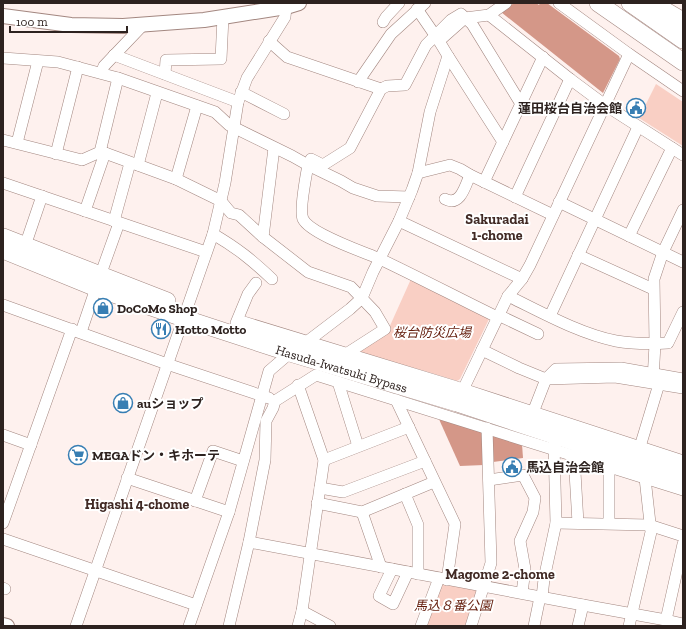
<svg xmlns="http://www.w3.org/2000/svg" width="686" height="629" font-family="'Zilla Slab','Noto Sans JP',serif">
	<rect width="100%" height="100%" fill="#fef1ee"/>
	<g fill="#f9cfc4">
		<polygon points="656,84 683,102 683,146 639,118"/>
		<polygon points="411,279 489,319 460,379 457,381 428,372 354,351 389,328"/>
		<polygon points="444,583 475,588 477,592 467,626 424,626 440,585"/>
	</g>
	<g fill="#d49788">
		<polygon points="514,3 536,3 539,5 540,3 547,3 619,56 620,59 603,93 501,12"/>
		<polygon points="438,417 481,432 484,434 484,465 460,466"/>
		<polygon points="495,435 522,444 523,458 493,462 492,437"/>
	</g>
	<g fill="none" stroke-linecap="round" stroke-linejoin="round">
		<g stroke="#a38780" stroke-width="12">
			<g id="minor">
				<polyline points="559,3 629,54 683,91"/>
				<polyline points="417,9 439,41"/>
				<polyline points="489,15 570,79 605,105 683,155"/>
				<polyline points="383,22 386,17 399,3"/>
				<polyline points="269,41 287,57 381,89"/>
				<polyline points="114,55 238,102"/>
				<polyline points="448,56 503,142"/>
				<polyline points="3,58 58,62 118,78 215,112 229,125 292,156 308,165 341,181 353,188 377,196 409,197"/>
				<polyline points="101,73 104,66 143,25"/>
				<polyline points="165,74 166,60 221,59 223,17"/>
				<polyline points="358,82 391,34 425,3"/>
				<polyline points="241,92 284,114"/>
				<polyline points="3,140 82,160 100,152 105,153 176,179 221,201 231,213 239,215 263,237 308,272 351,287 375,312 385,329 343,356"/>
				<polyline points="17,143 38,61"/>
				<polyline points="100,152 118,78"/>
				<polyline points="56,154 78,67"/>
				<polyline points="311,159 323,165 350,148 381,89 387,86 405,85 426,45 451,20 461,14 472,24 521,104"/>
				<polyline points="138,165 157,93"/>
				<path d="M308,165C306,176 299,211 303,219C310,234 364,252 380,259C420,278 458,298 497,317"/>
				<polyline points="418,173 450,165 460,169 470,175 553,215"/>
				<polyline points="176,179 197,106"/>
				<polyline points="484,182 543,57"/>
				<polyline points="3,183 206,252"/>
				<polyline points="515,197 570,79"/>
				<path d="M445,199C460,207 465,187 470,175"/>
				<polyline points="559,202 683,262"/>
				<polyline points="85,211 105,153"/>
				<polyline points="114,221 130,163"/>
				<polyline points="399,221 522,279"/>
				<path d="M213,234C237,248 252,260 272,279"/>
				<polyline points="629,236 672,148"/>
				<polyline points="263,237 274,148"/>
				<polyline points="25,246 42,196"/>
				<polyline points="578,255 653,289"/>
				<polyline points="100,276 119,223"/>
				<path d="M508,296C541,312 580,334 616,341C633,344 651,344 668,343L683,312"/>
				<polyline points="3,305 167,364 269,398"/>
				<polyline points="498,315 538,334"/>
				<polyline points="550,316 638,127"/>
				<polyline points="236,323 248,294 256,283"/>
				<polyline points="81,332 96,288"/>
				<polyline points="304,344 350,309 362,298 373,272 399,221 412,190 418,173 430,112 448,56 439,41 465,18 489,15 506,3"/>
				<polyline points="482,350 519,368 546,379 615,377 683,388"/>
				<polyline points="653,380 655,344 654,279 663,252 683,210"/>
				<polyline points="338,382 358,446"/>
				<polyline points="459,398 508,296 522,279 530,265 629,54"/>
				<polyline points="396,400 455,524 447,580"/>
				<polyline points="532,415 546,379 556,369 621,368 683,379"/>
				<polyline points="3,435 31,445"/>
				<polyline points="639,450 659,384"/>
				<polyline points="574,455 578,523"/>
				<polyline points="324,460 409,427"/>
				<polyline points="127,478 229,512"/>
				<polyline points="489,480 523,475 535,498 533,512 520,541 525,569 522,593"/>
				<polyline points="320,488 343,492 425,461"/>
				<polyline points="405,494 418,525 418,574"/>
				<polyline points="195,501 213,451 243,461"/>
				<polyline points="317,503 362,512 434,482"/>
				<polyline points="362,512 381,567"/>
				<polyline points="3,523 72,329"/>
				<polyline points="556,523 649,525 683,536"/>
				<polyline points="609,523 609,466"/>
				<polyline points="3,539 196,605"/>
				<polyline points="249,542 583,605 666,620 683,624"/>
				<polyline points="392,569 379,596 393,604 408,572"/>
				<polyline points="3,588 5,589"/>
				<polyline points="542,597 544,579 556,523 554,444"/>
				<polyline points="302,611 330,626"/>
				<polyline points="666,620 683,544"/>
				<polyline points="76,626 213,234 225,183 238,102 247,78 285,17 286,7"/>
				<polyline points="189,626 229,512 269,371 290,353"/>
				<polyline points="229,626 249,542 265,460 266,421 273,408 275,401 316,375 683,490"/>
				<polyline points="298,626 302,611 324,460 298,385"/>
				<polyline points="421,626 439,578"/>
				<polyline points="471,626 491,563 487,428"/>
				<polyline points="534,626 540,597"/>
				<polyline points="578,626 583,605"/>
				<polyline points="629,626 651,532 645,478"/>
			</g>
		</g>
		<g stroke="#a38780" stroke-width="16">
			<g id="major">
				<polyline points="3,16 71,25 123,26 204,20 286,7 299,3"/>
				<polyline points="3,625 7,626"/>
			</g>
		</g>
		<g stroke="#a38780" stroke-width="18">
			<g id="highway">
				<polyline points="598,3 683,62"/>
				<polyline points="630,3 683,40"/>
				<polyline points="652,3 683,21"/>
				<polyline points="3,237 167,301"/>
				<path id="s1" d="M3,250L96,288L183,318L290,353L457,403L683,478"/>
				<polyline points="240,324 453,389 683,464"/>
			</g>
		</g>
		<use href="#minor" stroke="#fff" stroke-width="11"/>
		<use href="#major" stroke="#fff" stroke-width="14"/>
		<use href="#highway" stroke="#fff" stroke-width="17"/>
	</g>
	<defs>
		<g id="civic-ring" transform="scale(1)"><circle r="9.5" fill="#fff" stroke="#377eb3" stroke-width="1.5"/><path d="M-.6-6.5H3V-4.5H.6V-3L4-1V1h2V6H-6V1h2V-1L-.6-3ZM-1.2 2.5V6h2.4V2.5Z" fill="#377eb3"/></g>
		<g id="shop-ring" transform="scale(1)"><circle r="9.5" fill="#fff" stroke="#377eb3" stroke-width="1.5"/><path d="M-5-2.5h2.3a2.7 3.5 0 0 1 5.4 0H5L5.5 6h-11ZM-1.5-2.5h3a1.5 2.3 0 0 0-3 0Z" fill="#377eb3"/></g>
		<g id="restaurant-ring" transform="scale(1)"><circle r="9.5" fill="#fff" stroke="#377eb3" stroke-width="1.5"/><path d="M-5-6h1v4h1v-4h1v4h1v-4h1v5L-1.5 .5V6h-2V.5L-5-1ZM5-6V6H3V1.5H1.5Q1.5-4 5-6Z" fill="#377eb3"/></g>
		<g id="supermarket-ring" transform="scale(1)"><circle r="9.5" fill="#fff" stroke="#377eb3" stroke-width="1.5"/><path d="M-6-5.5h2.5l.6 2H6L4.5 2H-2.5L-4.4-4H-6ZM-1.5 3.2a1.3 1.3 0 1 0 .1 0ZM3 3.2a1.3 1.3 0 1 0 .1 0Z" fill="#377eb3"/></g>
	</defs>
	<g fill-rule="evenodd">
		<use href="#civic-ring" x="636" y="108"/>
		<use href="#shop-ring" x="103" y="308"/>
		<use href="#restaurant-ring" x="161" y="329"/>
		<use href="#shop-ring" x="123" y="403"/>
		<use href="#supermarket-ring" x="78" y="455"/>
		<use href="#civic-ring" x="512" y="467"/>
	</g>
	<g text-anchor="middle" stroke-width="4" stroke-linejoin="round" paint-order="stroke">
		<g font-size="13" font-weight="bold" fill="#2d221f" stroke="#fff" text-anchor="start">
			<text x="622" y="113" text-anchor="end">蓮田桜台自治会館</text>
			<text x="117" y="313">DoCoMo Shop</text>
			<text x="175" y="334">Hotto Motto</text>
			<text x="137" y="408">auショップ</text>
			<text x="92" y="460">MEGAドン・キホーテ</text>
			<text x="526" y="472">馬込自治会館</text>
		</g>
		<g font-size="13" font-style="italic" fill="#631b0a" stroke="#fff">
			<text x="432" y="337">桜台防災広場</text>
			<text x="453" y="610">馬込８番公園</text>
		</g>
		<g font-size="13" fill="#2d221f" stroke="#fff">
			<text dy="5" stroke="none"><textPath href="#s1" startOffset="359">Hasuda-Iwatsuki Bypass</textPath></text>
		</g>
		<g font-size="14" font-weight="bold" fill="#412a25" stroke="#fff">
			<text x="497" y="224">Sakuradai<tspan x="497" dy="16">1-chome</tspan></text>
			<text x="137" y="509">Higashi 4-chome</text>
			<text x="500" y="579">Magome 2-chome</text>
		</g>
	</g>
	<rect width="686" height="629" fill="none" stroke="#2d221f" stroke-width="8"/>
	<path d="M10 26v6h117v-6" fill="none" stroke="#2d221f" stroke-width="2"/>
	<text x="16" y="26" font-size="12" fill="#2d221f" stroke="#ffffff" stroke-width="3" paint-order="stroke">100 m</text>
</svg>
